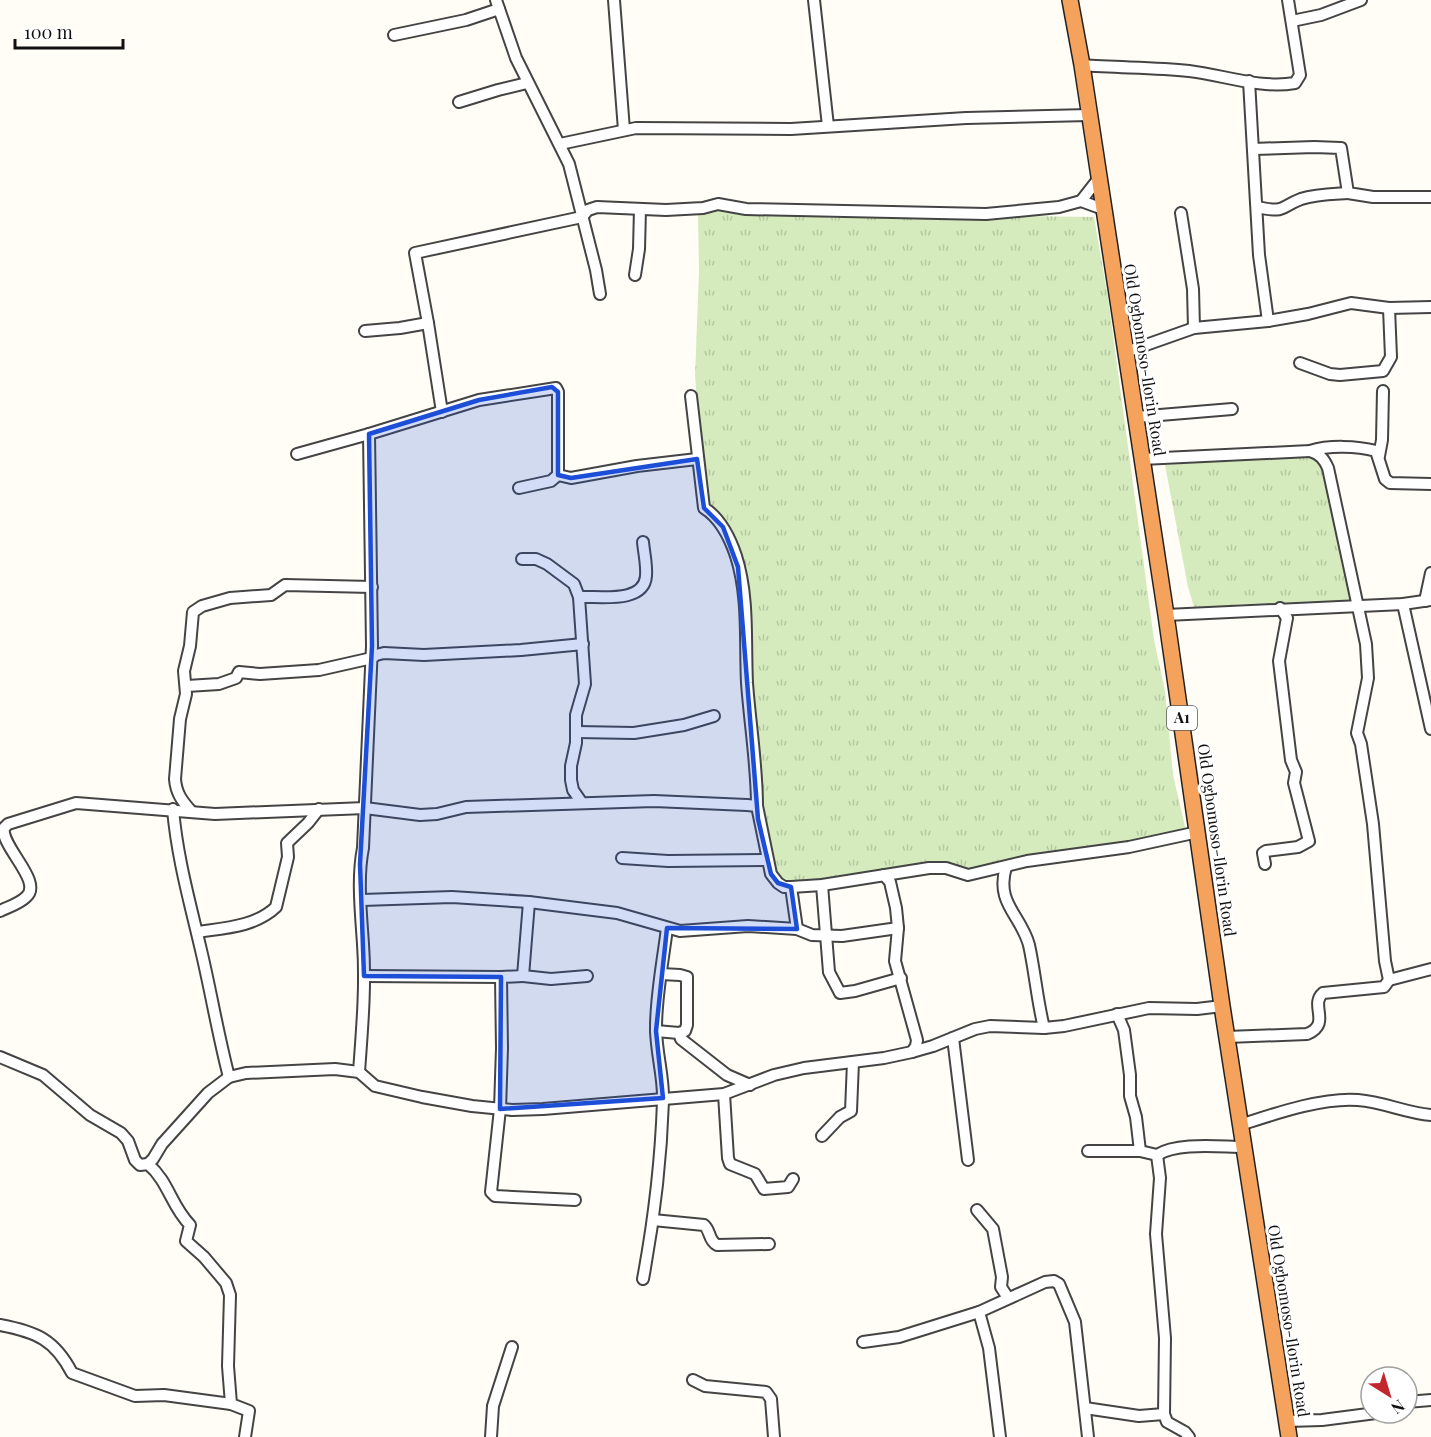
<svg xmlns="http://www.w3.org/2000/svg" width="1431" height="1437" font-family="'Playfair Display',serif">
	<defs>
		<pattern id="grass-tufts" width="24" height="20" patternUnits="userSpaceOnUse" patternTransform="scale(1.5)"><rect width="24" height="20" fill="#d5ebbd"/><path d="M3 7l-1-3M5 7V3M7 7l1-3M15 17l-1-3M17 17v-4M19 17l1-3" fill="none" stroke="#b6c8a1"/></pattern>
	</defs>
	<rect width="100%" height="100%" fill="#fffdf5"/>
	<g fill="url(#grass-tufts)">
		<polygon points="715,209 833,218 873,216 941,215 1094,217 1108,298 1154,640 1165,691 1173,775 1186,831 1155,838 972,869 933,865 826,882 789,883 779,877 770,862 764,820 736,548 725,521 704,497 695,376 699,271 698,213"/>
		<polygon points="1313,455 1322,463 1352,596 1351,602 1242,604 1195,610 1188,587 1165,465"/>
	</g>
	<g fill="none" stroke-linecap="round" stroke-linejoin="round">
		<g stroke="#444" stroke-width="14">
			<g id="minor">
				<polyline points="496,0 516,58 569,164 596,270 600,294"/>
				<polyline points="614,0 624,130"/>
				<polyline points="814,0 828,126"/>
				<polyline points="1292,21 1321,15 1361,0"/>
				<polyline points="394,35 466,20 499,9"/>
				<path d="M1082,65C1118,68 1154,67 1189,71C1223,75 1260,89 1295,83L1300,75L1288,0"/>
				<polyline points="1249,81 1259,255 1268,321"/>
				<polyline points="459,102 498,90 527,83"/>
				<polyline points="560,144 636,128 791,129 966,118 1089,115"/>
				<polyline points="1253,149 1314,147 1341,148 1348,193 1373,197 1431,197"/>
				<polyline points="1081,201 1099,178"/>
				<path d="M1257,207C1286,213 1278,208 1301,199C1316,194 1333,194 1348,193"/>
				<polyline points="1181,213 1193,289 1194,328"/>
				<polyline points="635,275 639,249 640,209"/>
				<polyline points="428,323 442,412"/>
				<polyline points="365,331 400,328 428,323 415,253 582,217 588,210 597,207 666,210 703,208 718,204 746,209 986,214 1059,207 1081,201 1103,209"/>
				<polyline points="1126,352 1194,328 1268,321 1308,314 1351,303 1389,308 1431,307"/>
				<polyline points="1300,363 1330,374 1340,375 1383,371 1391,357 1389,308"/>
				<path d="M691,396L704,508C720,518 730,538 736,556C749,596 745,642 747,683C750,724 757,765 757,806"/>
				<polyline points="1136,417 1232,409"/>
				<polyline points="297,454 369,434"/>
				<polyline points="1379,456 1382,440 1383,391"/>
				<path d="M1142,459L1310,451C1329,445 1357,446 1376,451L1385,479L1390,483L1431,484"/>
				<polyline points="558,475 571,478 637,466 697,459"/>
				<polyline points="522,559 536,559 547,564 574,584 579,597 585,684 576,715 576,743 571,766 571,780 573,790 582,803"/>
				<path d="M579,597C599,596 644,604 646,576C647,565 644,553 643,542"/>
				<polyline points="1425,601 1431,573"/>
				<polyline points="1403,604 1431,729"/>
				<polyline points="1166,615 1403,604 1431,600"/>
				<polyline points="187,686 219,684 236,678 239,672 260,674 319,670 372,658 376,655 384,653 424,655 521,650 583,644"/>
				<polyline points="577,732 634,733 684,725 714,716"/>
				<path d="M173,809C177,857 190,903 201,950C211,992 218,1035 229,1077"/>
				<path d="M191,811C182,801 176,793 175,779L180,719L186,694L184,671L190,646L193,612L202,606L230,598L271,595L285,585L372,587"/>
				<polyline points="622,858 668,861 767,860"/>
				<polyline points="1265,864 1263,853 1266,851 1298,847 1309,841 1294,783 1296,772 1291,760 1279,661 1287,618 1280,608"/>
				<path d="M1006,867C995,903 1021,915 1029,945C1035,972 1037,1000 1044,1028"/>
				<polyline points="884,875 890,882 896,908 898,928 895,961 917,1040 916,1046 912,1052"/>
				<polyline points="822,885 829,972 840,993 855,991 901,978"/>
				<polyline points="791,887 797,929"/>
				<polyline points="362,900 452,897 529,902 617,913 680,931 748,926 797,929 812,935 842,936 898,928"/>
				<polyline points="529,902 523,976 501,977 502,1048 500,1109 491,1192 495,1196 575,1200"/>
				<path d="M0,911C8,907 19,904 26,897C44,882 0,846 4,828L8,824L76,803L215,814L365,808L420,815L437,814L466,807L654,801L747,805L757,806L771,874L778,883L784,887H791L822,885L929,868H946L968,875L1027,861L1129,847L1198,832"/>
				<path d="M197,932C224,928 255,927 276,907L288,857L287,843L308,823L319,809"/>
				<polyline points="364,976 501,977"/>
				<polyline points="523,976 551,979 587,976"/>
				<polyline points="1389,980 1431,969"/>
				<polyline points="1117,1014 1124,1030 1130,1075 1130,1096 1136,1117 1140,1151"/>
				<polyline points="656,1031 679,1033 685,1031 687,1025 687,977 680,975 661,974"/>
				<polyline points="679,1033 681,1039 727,1075 750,1085"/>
				<path d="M1227,1037L1307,1034C1332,1024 1309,1005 1323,993L1384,987L1389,980L1385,961L1373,824L1361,744L1357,733L1368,678L1366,644L1328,468C1324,459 1320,454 1310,451"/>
				<polyline points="953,1038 968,1160"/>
				<path d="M0,1057L43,1075L90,1115L121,1133L128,1141L135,1160L140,1165L148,1164C169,1182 171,1206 190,1225L186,1241L204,1257L226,1283L230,1295L228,1366L231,1404L249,1411L245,1437"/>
				<path d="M359,1072C362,1030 366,986 363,944C361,913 357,878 363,848L372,646L369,434L479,400L556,388L558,392V475L551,481L519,488"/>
				<polyline points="724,1094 728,1158 730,1164 755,1174 764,1189 788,1187 793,1179"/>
				<path d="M1240,1125C1274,1114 1323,1097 1358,1100C1384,1102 1406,1113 1431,1115"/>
				<polyline points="822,1136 840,1117 851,1111 853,1062"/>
				<polyline points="1088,1151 1140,1151 1157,1155"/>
				<polyline points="1157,1155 1160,1178 1156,1234 1165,1338 1164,1414 1167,1422 1185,1432 1189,1437"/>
				<path d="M1157,1155C1178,1142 1219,1147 1244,1147"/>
				<polyline points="148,1164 153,1159 162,1144 208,1093 229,1077 246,1073 335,1069 359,1072 375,1086 422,1097 472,1106 512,1110 543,1109 724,1094 774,1075 804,1068 884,1058 912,1052 933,1046 975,1029 990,1026 1044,1028 1064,1026 1149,1008 1197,1009 1222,1006"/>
				<polyline points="977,1210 993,1229 1002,1277 1001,1287 1008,1298"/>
				<path d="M653,1220L704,1225C711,1231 708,1240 717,1245L769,1244"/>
				<path d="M643,1279C654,1220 661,1161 663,1101C664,1077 656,1053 656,1028C656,995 663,961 667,928"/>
				<polyline points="979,1312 989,1348 1000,1437"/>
				<path d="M0,1325C37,1332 55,1340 72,1373L135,1396L164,1395L231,1404"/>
				<polyline points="863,1342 899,1337 979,1312 1045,1282 1054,1281 1059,1284 1075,1322 1088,1437"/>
				<polyline points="693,1380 705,1386 766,1392 771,1399 774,1437"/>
				<polyline points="1407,1402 1431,1400"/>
				<polyline points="1085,1408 1139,1416 1164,1414"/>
				<polyline points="1287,1421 1322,1420 1376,1413"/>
				<polyline points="491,1437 493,1406 512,1347"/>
			</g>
		</g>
		<g stroke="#222" stroke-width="18">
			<polyline id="highway" points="1070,0 1082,65 1166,615 1222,1006 1289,1437"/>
		</g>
		<use href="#minor" stroke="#fff" stroke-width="10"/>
		<use href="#highway" stroke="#f5a25d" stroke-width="15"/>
	</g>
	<path fill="#1d4ed8" fill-opacity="0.2" stroke="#1d4ed8" stroke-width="4.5" stroke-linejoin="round" d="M552,387L558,392V475L571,478L697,459L704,508L723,527L738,567L758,819L771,874L778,883L791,887L797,929L667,928L656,1031L663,1098L500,1109L501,977L364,976L360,864L372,646L369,434L479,400Z"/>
	<g text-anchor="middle" stroke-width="6" stroke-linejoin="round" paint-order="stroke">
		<rect fill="#fff" stroke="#585858" stroke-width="1.5" x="1167" y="706" width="30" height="24" rx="4.5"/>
		<g font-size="15" font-weight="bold" fill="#111">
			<text x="1182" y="723">A1</text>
		</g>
		<g font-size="16" fill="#111" stroke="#fff">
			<text transform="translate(1145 360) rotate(81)" y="6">Old Ogbomoso-Ilorin Road</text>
			<text transform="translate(1217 840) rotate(82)" y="6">Old Ogbomoso-Ilorin Road</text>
			<text transform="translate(1289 1321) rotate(81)" y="6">Old Ogbomoso-Ilorin Road</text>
		</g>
	</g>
	<g transform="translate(1389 1395) rotate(143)"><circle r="28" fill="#ffffff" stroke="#a0a0a0" stroke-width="1.5"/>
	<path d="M0-4.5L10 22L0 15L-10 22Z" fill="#c4262e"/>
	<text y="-9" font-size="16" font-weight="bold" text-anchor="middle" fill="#111111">N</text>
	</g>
	<path d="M15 39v9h108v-9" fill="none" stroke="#111111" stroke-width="3"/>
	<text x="24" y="39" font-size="18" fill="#111111" stroke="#ffffff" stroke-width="4.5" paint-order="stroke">100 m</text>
</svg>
